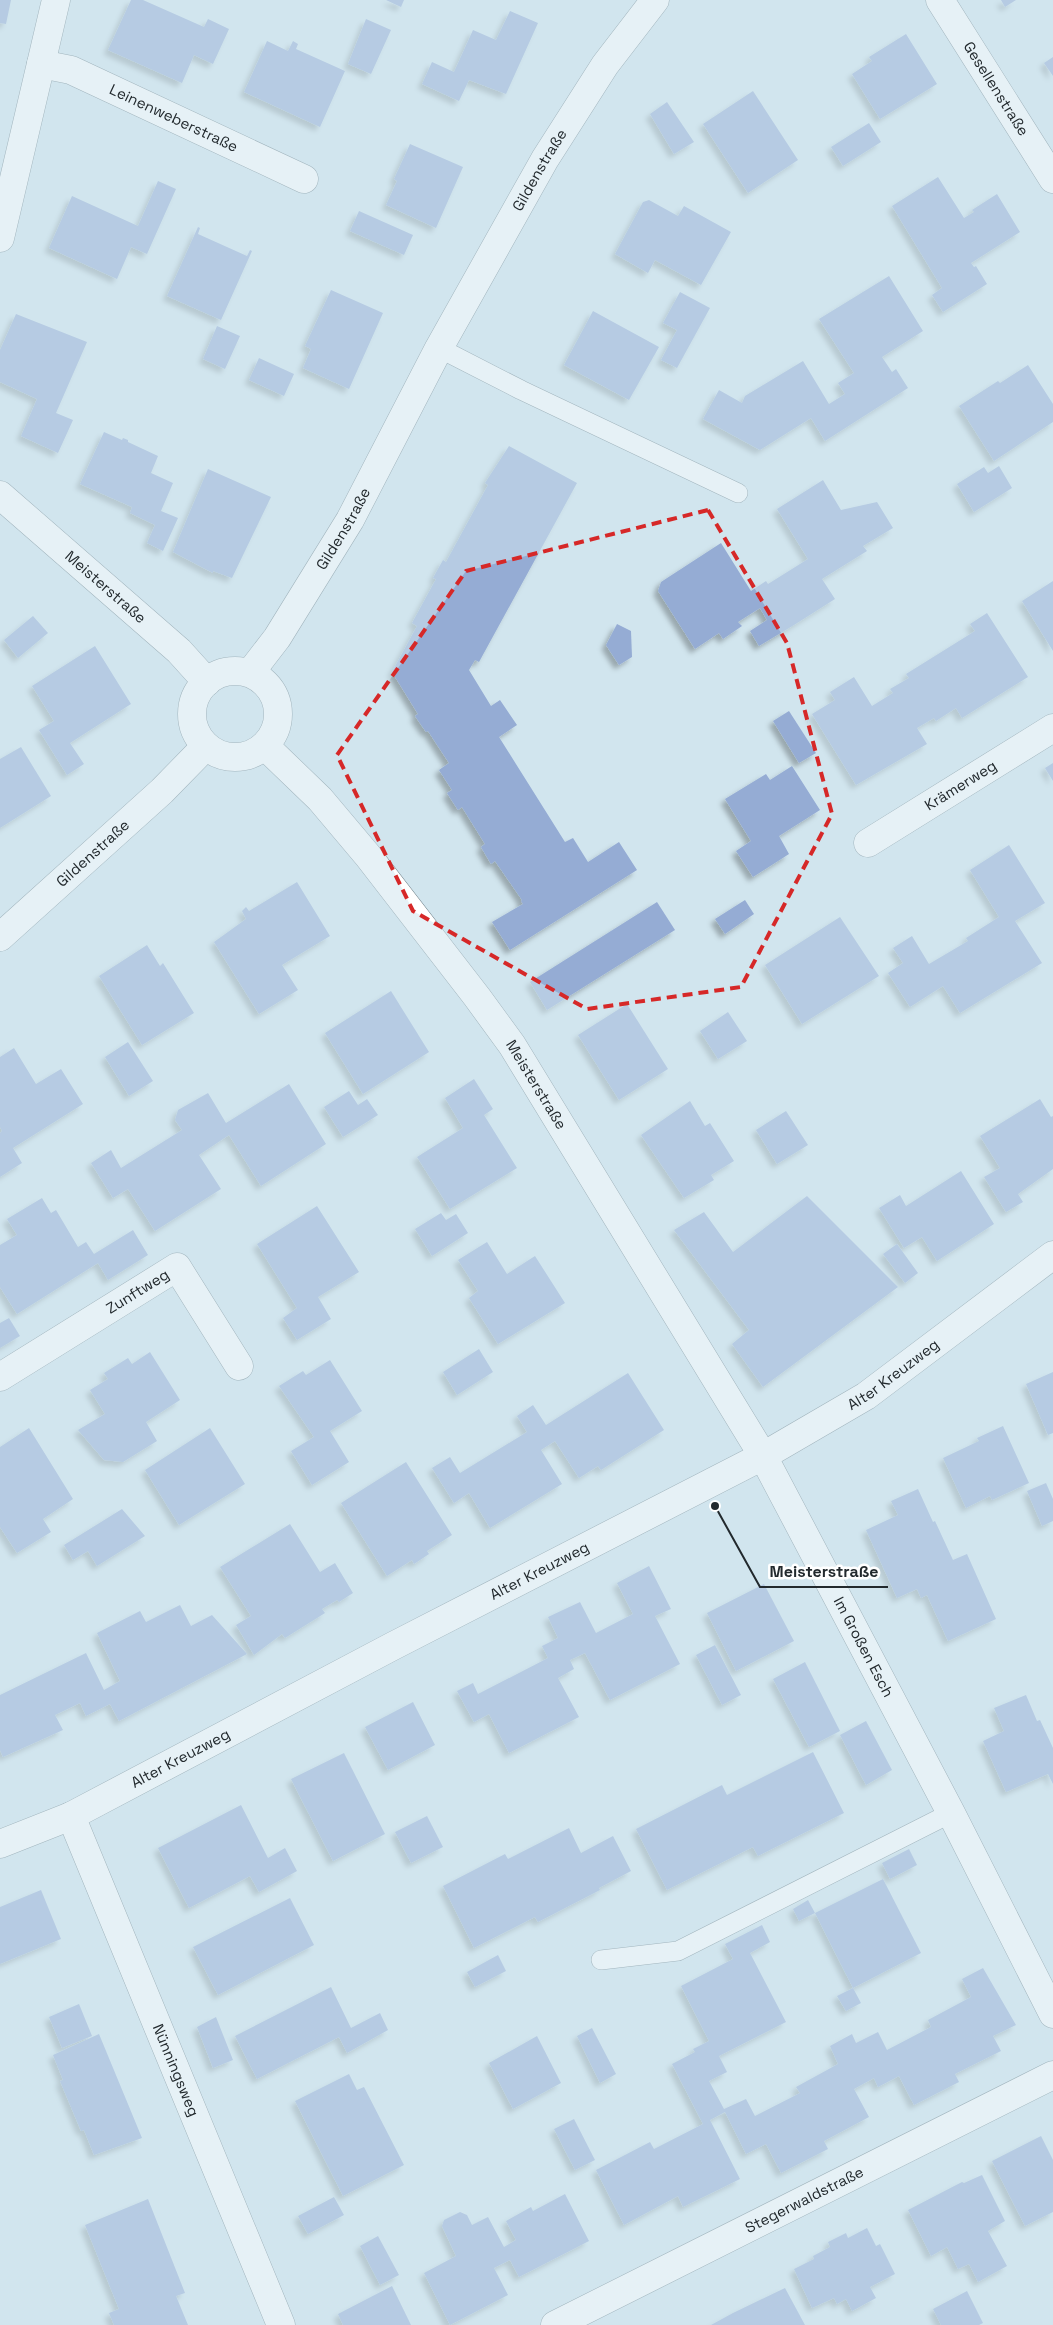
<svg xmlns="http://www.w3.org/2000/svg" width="1053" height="2325" font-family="'Space Grotesk',sans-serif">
	<defs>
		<filter id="shadow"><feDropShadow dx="-4.5" dy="4.5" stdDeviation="2.5" flood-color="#0004"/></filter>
	</defs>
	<rect width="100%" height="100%" fill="#d1e5ee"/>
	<g fill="#95acd4" filter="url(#shadow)">
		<polygon points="0,0 11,0 6,24 0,23"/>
		<polygon points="131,0 143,0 204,27 208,19 229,29 213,64 194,55 182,83 108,50"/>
		<polygon points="386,0 404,0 401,7"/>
		<polygon points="1001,0 1016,0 1005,7"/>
		<polygon points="510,11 538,23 506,94 469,80 459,101 422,84 432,62 454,72 473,30 496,40"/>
		<polygon points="366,19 391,30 371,74 348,64"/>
		<polygon points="906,34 937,84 880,119 852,74 872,61 869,57"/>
		<polygon points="267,41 288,51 293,41 298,44 296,49 345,71 320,127 244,92"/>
		<polygon points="1053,57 1053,76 1044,63"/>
		<polygon points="753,91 798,160 748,193 703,124"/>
		<polygon points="667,102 694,142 674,154 650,114"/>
		<polygon points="869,123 881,142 843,166 831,147"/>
		<polygon points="410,144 463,167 436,228 386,205 397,181 394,179"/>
		<polygon points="938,177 964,218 974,212 972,210 997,194 1020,232 971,263 974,267 976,266 987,284 943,312 932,295 942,288 892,206"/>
		<polygon points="158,181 176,189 147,254 131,247 117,279 49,248 72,196 138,226"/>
		<polygon points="649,200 678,216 684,206 731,232 701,285 655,260 648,273 615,254 643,202"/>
		<polygon points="359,211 413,235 404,255 350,231"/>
		<polygon points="198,227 200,228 198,234 247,256 250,250 252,251 221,320 167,296"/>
		<polygon points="889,276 923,331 882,357 892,372 896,369 908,388 825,441 811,418 760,450 703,419 719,390 742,403 745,396 803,361 829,404 845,394 838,383 854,373 819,319"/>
		<polygon points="331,290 383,313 349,389 303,368 311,349 305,346"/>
		<polygon points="680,292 710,308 677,368 661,360 677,330 663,323"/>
		<polygon points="593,311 659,347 629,400 564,365"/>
		<polygon points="16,314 87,342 56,413 73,420 58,453 21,436 37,399 0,382 0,350"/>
		<polygon points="217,326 240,336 225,369 203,359"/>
		<polygon points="259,358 294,374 284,396 249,380"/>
		<polygon points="1028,365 1053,404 1053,422 994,461 959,406 998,381 1000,383"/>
		<polygon points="104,432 122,440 123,438 128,440 128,442 158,456 151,473 173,483 161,511 178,518 163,551 147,543 155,525 130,513 132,507 80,484"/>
		<polygon points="509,446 577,483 479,662 475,660 469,670 491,706 500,700 517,725 499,737 565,842 573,838 588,862 619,842 637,870 510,950 492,922 523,904 521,901 522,900 495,861 491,864 481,847 485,844 462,807 458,810 447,793 452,790 439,770 449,763 428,731 426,732 415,716 418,714 392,672 417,626 412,623 436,579 433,578 443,560 446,562 488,485 485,483"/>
		<polygon points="999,466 1012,488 974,512 957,484 984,467 988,473"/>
		<polygon points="208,469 271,497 232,578 213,571 213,573 173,552"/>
		<polygon points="823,480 841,510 877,502 893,528 863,546 867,551 822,579 835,599 794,625 759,646 750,631 767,620 760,608 738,622 742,626 723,639 719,633 695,649 658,591 661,582 721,543 751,591 766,581 768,584 808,559 777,509"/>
		<polygon points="1053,581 1053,651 1022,601"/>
		<polygon points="987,613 1028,677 962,718 956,708 936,721 934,718 917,728 927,744 856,785 812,714 835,700 830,692 854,677 872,706 893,693 890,689 909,678 906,674 975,631 970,624"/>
		<polygon points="33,616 48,633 18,658 4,640"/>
		<polygon points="617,624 631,631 632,657 619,665 606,645"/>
		<polygon points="95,646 131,704 70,743 84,764 67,775 39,730 54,721 32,686"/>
		<polygon points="789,711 816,753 799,763 773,721"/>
		<polygon points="21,747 51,796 0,828 0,759"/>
		<polygon points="1053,763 1053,781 1045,768"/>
		<polygon points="792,766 820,810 779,836 789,854 753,877 736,851 751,841 725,799 766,774 770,780"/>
		<polygon points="1009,845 1045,903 1015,921 1042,963 960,1013 943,986 910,1007 888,973 903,963 893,948 912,936 929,964 968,941 966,938 999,917 970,870"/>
		<polygon points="297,882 330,936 282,965 298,990 259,1014 214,942 246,919 242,911 246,907 249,911"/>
		<polygon points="745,900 754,914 725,934 715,919"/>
		<polygon points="657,902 675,930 547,1010 530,982"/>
		<polygon points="840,917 879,976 802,1024 765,965"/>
		<polygon points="147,945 160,966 163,963 194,1013 142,1045 99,976"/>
		<polygon points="391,991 429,1052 363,1094 325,1033"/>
		<polygon points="627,1004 668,1069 619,1100 578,1035"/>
		<polygon points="728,1012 747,1041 718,1059 700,1031"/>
		<polygon points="128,1042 153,1081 129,1096 105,1057"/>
		<polygon points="14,1048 36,1084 61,1069 83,1104 13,1148 22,1163 0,1177 0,1133 2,1131 0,1127 0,1057"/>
		<polygon points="474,1079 493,1109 484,1115 517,1168 450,1209 417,1157 463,1128 445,1098"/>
		<polygon points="289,1084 326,1144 261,1186 229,1135 199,1155 221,1189 155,1231 128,1189 113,1198 91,1163 111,1150 121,1168 182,1130 175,1120 178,1110 208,1093 226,1123"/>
		<polygon points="349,1091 358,1105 367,1099 378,1115 343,1137 324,1107"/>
		<polygon points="1040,1099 1051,1117 1053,1116 1053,1169 1018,1194 1023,1202 1006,1212 984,1177 1000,1168 980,1136"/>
		<polygon points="690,1101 705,1126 710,1123 734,1161 711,1175 714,1180 684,1198 641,1135"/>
		<polygon points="786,1111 808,1145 777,1164 756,1130"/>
		<polygon points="961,1171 994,1224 937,1261 922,1237 904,1248 879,1208 900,1195 906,1206"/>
		<polygon points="807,1196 898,1287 763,1387 732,1344 749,1330 674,1230 704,1212 733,1252"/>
		<polygon points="42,1198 51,1213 56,1210 78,1247 86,1242 94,1254 133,1230 148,1255 108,1280 98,1263 17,1314 0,1287 0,1245 17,1235 7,1219"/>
		<polygon points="317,1206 359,1272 318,1297 331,1319 297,1340 283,1318 297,1308 257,1244"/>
		<polygon points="441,1213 446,1220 456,1214 468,1233 432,1256 415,1229"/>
		<polygon points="487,1242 507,1274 535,1256 565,1303 498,1344 469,1298 478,1291 458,1260"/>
		<polygon points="897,1244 918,1273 905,1283 883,1254"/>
		<polygon points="9,1318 20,1336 0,1348 0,1323"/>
		<polygon points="479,1349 493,1372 457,1395 443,1372"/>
		<polygon points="150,1352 180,1400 146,1422 157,1441 123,1462 104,1460 78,1430 105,1414 90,1390 108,1379 104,1373 128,1358 132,1364"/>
		<polygon points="330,1360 362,1411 330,1431 349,1462 312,1485 291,1451 314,1437 279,1386 303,1371 306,1375"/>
		<polygon points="1053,1372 1053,1433 1048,1435 1026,1384"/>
		<polygon points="628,1373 664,1430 601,1470 598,1466 579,1478 555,1441 541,1450 562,1484 490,1528 469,1493 454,1503 432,1468 450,1457 460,1473 527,1432 517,1416 533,1405 546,1425"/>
		<polygon points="1003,1426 1029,1483 992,1500 990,1496 966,1508 943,1458 979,1441 977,1438"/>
		<polygon points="29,1428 73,1499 43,1519 51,1532 17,1553 0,1527 0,1447"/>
		<polygon points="210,1428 245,1484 179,1525 145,1470"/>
		<polygon points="406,1462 452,1535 427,1551 429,1554 414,1564 412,1560 387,1576 341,1503"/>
		<polygon points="1046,1483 1053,1499 1053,1521 1042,1526 1027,1491"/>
		<polygon points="918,1489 933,1522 935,1521 953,1560 967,1554 996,1619 948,1641 927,1595 921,1598 917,1589 897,1598 866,1530 898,1515 891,1501"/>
		<polygon points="122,1509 145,1536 97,1566 88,1551 73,1560 64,1545"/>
		<polygon points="290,1524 320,1572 335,1563 353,1593 339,1602 337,1600 322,1609 325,1613 285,1638 282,1634 254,1655 236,1625 251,1616 220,1567"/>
		<polygon points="649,1566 671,1609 655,1616 680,1664 610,1700 585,1653 570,1660 574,1669 558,1678 579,1717 509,1753 489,1714 474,1722 457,1691 473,1683 478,1694 548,1658 542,1646 558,1638 548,1617 580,1602 596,1633 633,1614 617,1583"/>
		<polygon points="764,1584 794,1641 736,1671 707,1613"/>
		<polygon points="180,1605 191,1626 212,1615 247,1654 119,1721 110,1704 86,1716 80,1703 55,1715 63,1730 3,1757 0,1750 0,1695 86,1653 104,1690 120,1681 97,1633 140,1611 146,1622"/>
		<polygon points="715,1645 741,1695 722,1705 696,1655"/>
		<polygon points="805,1662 840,1731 809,1747 773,1679"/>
		<polygon points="1026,1695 1037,1721 1040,1720 1053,1748 1053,1784 1048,1774 1006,1792 983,1741 1004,1731 994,1708"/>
		<polygon points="413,1702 435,1745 388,1770 365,1727"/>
		<polygon points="866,1721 892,1770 866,1785 840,1735"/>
		<polygon points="813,1752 844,1813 758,1856 753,1847 667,1890 636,1829 722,1785 727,1795"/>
		<polygon points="344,1753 385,1834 333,1861 291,1779"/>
		<polygon points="241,1805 268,1858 285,1848 297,1871 259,1892 250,1876 189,1908 158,1848"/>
		<polygon points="427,1816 443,1847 411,1863 395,1832"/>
		<polygon points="569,1828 581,1853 613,1836 631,1871 599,1888 600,1890 538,1922 535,1917 474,1948 443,1886 505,1854 508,1859"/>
		<polygon points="909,1849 917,1865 890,1879 882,1863"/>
		<polygon points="883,1879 921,1953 853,1988 815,1913"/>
		<polygon points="41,1890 61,1939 0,1964 0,1907"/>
		<polygon points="290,1898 314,1945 218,1995 193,1947"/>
		<polygon points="808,1900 815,1913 799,1921 793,1909"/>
		<polygon points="762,1925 770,1942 750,1953 786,2022 719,2056 727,2072 709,2081 724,2109 746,2099 755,2116 800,2093 796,2087 838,2064 830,2046 852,2034 856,2043 878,2032 887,2050 931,2027 928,2020 971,1997 962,1979 983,1968 1016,2025 993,2036 1001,2051 955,2074 959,2082 914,2105 899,2076 878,2087 874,2078 854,2089 869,2117 824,2141 828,2149 781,2173 766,2144 746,2154 725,2112 710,2120 740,2179 683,2207 678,2196 624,2225 596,2170 650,2142 654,2149 703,2124 672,2064 695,2052 693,2049 709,2041 681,1986 733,1959 725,1944"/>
		<polygon points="498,1955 506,1971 475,1987 467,1972"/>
		<polygon points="331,1987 351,2028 380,2013 388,2030 347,2053 339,2037 257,2079 235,2036"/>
		<polygon points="853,1988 861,2003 846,2011 837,1996"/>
		<polygon points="79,2004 92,2036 62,2048 49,2017"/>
		<polygon points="216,2017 233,2060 213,2068 197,2027"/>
		<polygon points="592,2028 616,2074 600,2083 577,2036"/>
		<polygon points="99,2034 142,2138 94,2155 84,2130 81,2131 60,2081 63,2080 53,2055"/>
		<polygon points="537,2036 561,2083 513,2109 489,2063"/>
		<polygon points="349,2074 357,2090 364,2087 404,2165 343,2196 295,2101"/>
		<polygon points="574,2119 595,2160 575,2170 554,2129"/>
		<polygon points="1041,2136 1053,2160 1053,2212 1025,2226 992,2161"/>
		<polygon points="982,2175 1005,2221 988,2231 1007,2266 978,2282 969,2264 958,2269 947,2247 931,2256 908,2210 962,2182 964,2183"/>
		<polygon points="565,2194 589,2241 519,2277 510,2260 494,2268 508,2295 450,2325 424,2273 456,2256 442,2226 444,2220 460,2212 467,2215 472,2225 488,2217 504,2247 516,2240 506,2221 531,2207 533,2211"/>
		<polygon points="334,2197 344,2215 308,2234 298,2216"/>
		<polygon points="148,2199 185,2293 176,2296 188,2325 114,2325 109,2313 119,2309 85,2225"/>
		<polygon points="867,2228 876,2246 880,2244 895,2274 870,2287 876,2298 852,2311 846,2299 837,2304 834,2298 812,2308 794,2269 814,2259 813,2256 830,2247 828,2242 846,2233 848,2238"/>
		<polygon points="378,2236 399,2275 380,2285 360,2246"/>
		<polygon points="392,2286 411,2325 343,2325 338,2314"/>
		<polygon points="785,2288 805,2325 711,2325 733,2313"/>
		<polygon points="967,2291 983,2323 979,2325 941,2325 933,2309"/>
	</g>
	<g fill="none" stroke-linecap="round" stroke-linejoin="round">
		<g stroke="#697b83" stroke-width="20">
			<g id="service">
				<polyline points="439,348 521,390 738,493"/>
				<polyline points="601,1960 678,1951 951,1813"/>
			</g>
		</g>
		<g stroke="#697b83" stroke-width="29">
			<g id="minor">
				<path id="s1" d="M940,0L1053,179"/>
				<path id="s2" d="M41,64L71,70L304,179"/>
				<polyline points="0,238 56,0"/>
				<path id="s3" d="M0,495L179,651L207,682"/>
				<circle cx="235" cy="714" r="43"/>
				<path id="s4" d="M250,673L277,638L350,520L439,348L545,159L605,65L655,0"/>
				<path id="s5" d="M265,746L320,799L368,856L477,997L512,1045L763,1456L951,1813L1053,2014"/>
				<path id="s6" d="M868,843L1053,728"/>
				<path id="s7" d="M0,937L162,791L205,747"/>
				<path id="s8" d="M0,1377L177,1267L239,1366"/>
				<path id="s9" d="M71,1816L281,2325"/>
				<path id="s10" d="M0,1844L71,1816L393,1646L763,1456L866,1396L1053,1255"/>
				<path id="s11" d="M555,2325L1053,2075"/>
			</g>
		</g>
		<use href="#service" stroke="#fff" stroke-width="19"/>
		<use href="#minor" stroke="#fff" stroke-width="28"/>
	</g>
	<path d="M0 0H1053V2325H0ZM708,510L787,643L832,814L741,987L587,1009L413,911L337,755L466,571Z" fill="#d1e5ee" fill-opacity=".55" fill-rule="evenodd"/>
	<path fill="none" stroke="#d62828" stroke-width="4" stroke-dasharray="10 6" stroke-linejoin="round" d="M708,510L787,643L832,814L741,987L587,1009L413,911L337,755L466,571Z"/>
	<g text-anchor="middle" stroke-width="5" stroke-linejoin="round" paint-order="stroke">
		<g font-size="15" fill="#22292d" stroke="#fff">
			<text dy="5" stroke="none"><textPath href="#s1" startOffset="105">Gesellenstraße</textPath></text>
			<text dy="5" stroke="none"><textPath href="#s2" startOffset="144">Leinenweberstraße</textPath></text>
			<text dy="5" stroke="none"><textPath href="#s4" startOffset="581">Gildenstraße</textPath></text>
			<text dy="5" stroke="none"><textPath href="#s4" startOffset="172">Gildenstraße</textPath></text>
			<text dy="5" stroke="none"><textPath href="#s3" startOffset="140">Meisterstraße</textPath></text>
			<text dy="5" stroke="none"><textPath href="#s6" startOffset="109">Krämerweg</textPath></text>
			<text dy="5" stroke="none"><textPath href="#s7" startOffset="125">Gildenstraße</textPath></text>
			<text dy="5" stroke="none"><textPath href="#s5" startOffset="435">Meisterstraße</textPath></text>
			<text dy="5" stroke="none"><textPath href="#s8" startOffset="162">Zunftweg</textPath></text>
			<text dy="5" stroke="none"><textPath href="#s10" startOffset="1010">Alter Kreuzweg</textPath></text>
			<text dy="5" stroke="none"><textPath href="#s10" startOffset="605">Alter Kreuzweg</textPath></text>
			<text dy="5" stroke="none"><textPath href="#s5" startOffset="1086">Im Großen Esch</textPath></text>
			<text dy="5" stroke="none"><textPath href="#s10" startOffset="200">Alter Kreuzweg</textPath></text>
			<text dy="5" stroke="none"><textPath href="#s9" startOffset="275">Nünningsweg</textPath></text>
			<text dy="5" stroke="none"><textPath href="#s11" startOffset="279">Stegerwaldstraße</textPath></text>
		</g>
	</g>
	<path fill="none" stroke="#22292d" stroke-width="2" d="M715 1506L760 1587H888"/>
	<circle fill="#22292d" stroke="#fff" stroke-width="2" cx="715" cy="1506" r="5"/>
	<g font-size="16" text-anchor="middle" font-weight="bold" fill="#22292d" stroke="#fff" stroke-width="5" stroke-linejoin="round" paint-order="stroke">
		<text x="824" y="1577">Meisterstraße</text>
	</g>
</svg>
